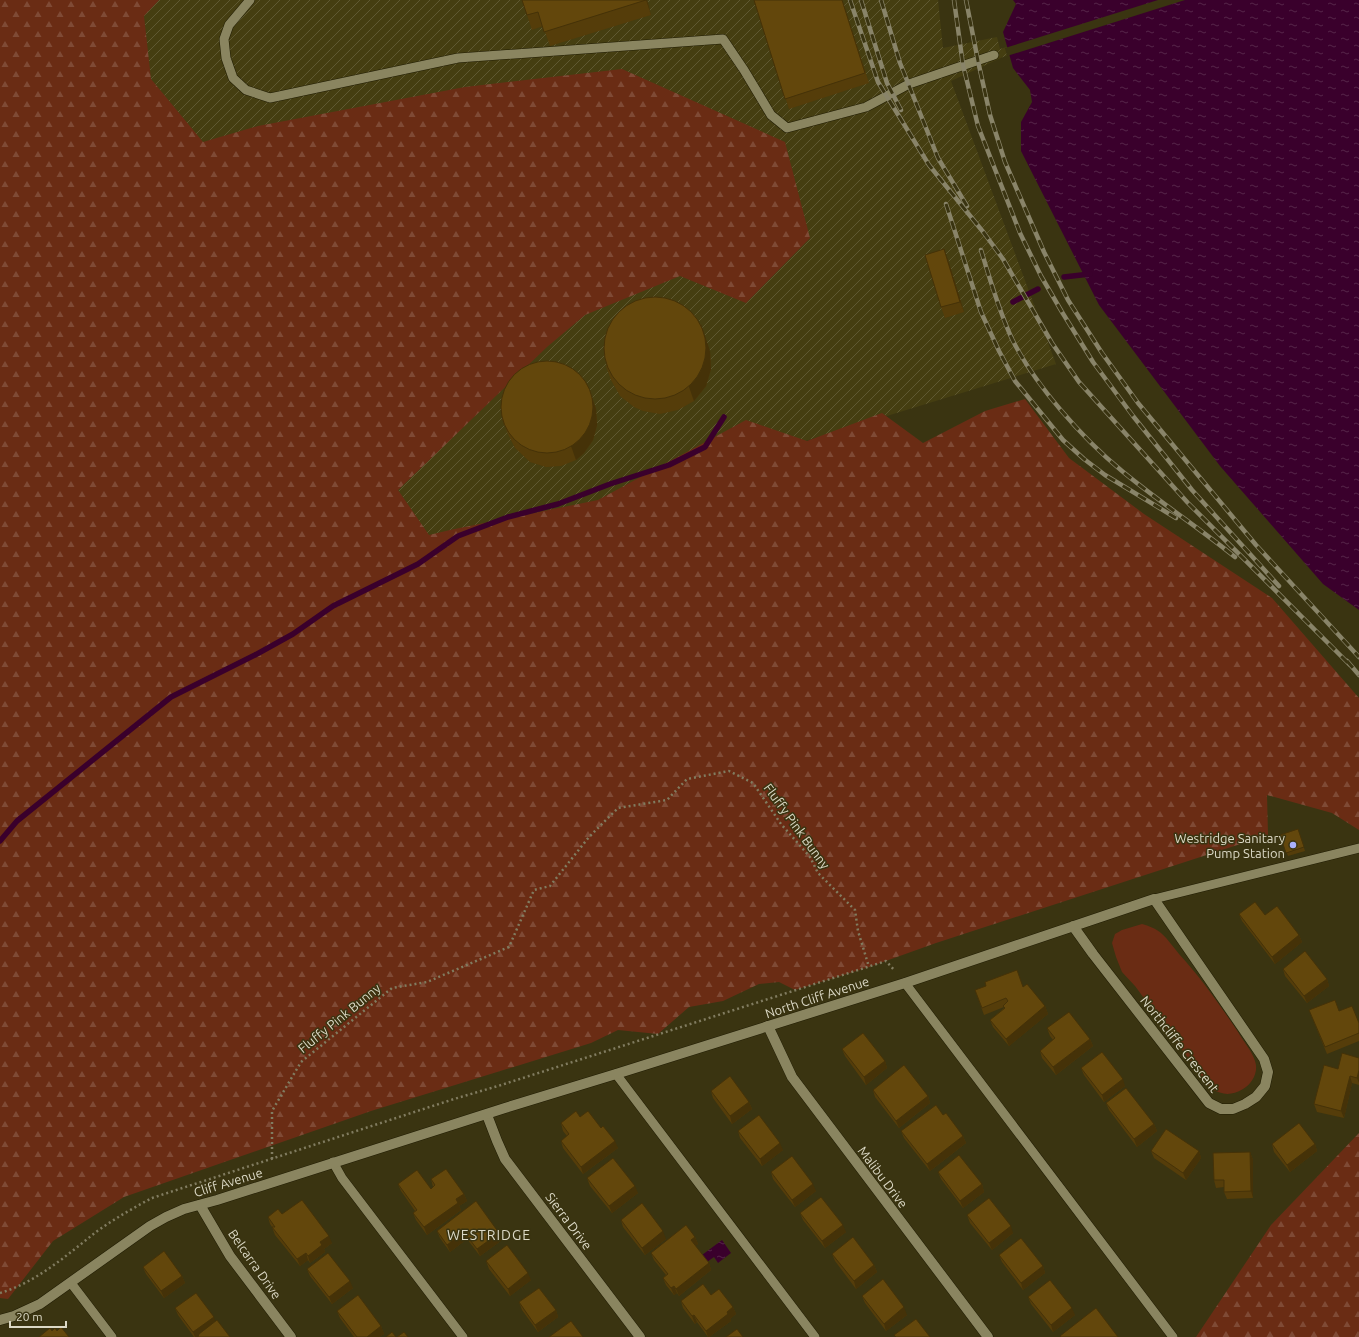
<svg xmlns="http://www.w3.org/2000/svg" width="1359" height="1337" font-family="Ubuntu,sans-serif">
	<defs>
		<pattern id="industrial-furrows" width="10" height="10" patternUnits="userSpaceOnUse"><rect width="10" height="10" fill="#453e11"/><path d="M-1 1l2-2M0 10L10 0M9 11l2-2" fill="none" stroke="#5f5932"/></pattern>
		<pattern id="forest-firs" width="22" height="20" patternUnits="userSpaceOnUse"><rect width="22" height="20" fill="#6a2c14"/><path d="M5 1l3.5 6h-7zM16 11l3.5 6h-7z" fill="#7f4a35"/></pattern>
		<pattern id="water-ripples" width="26" height="14" patternUnits="userSpaceOnUse"><rect width="26" height="14" fill="#3a002c"/><path d="M2 4q2-2 4 0t4 0M15 11q2-2 4 0t4 0" fill="none" stroke="#562549"/></pattern>
	</defs>
	<rect width="100%" height="100%" fill="#3a3411"/>
	<polygon fill="url(#industrial-furrows)" points="0,0 938,0 943,48 997,37 1000,49 1158,0 1185,0 1003,57 951,81 1056,364 0,688"/>
	<path fill="#6a2c14" d="M1142,924C1149,926 1155,928 1161,933C1168,939 1173,947 1179,954C1201,978 1220,1005 1238,1032C1243,1041 1252,1051 1255,1061C1259,1072 1252,1084 1243,1089C1231,1096 1223,1095 1211,1089L1135,986L1122,972L1116,957L1112,943L1115,934L1122,930Z"/>
	<g fill="url(#forest-firs)">
		<polygon points="0,0 159,0 144,16 151,79 203,142 258,126 465,87 622,69 785,142 810,238 746,303 680,276 585,315 547,347 398,490 429,535 450,530 598,500 746,420 807,441 882,413 923,443 985,411 1025,399 1069,458 1144,514 1272,598 1359,698 1359,830 1332,813 1267,795 1268,835 936,943 869,967 795,990 779,982 759,984 723,1001 689,1007 658,1034 618,1030 591,1043 371,1111 124,1197 53,1241 8,1299 0,1298"/>
		<polygon points="1359,1133 1359,1337 1196,1337 1271,1225"/>
	</g>
	<g fill="url(#water-ripples)">
		<polygon points="1013,0 1359,0 1359,610 1323,584 1220,466 1099,305 1021,151 1021,122 1032,102 1030,90 1013,68 1003,32 1016,4"/>
		<polygon points="722,1240 731,1253 718,1263 714,1257 707,1262 702,1255"/>
	</g>
	<polygon fill="#3a3411" points="1158,0 1185,0 1007,56 1005,48"/>
	<g fill="none" stroke-linecap="round" stroke-linejoin="round">
		<g stroke="#3a002c" stroke-width="5.5">
			<polyline points="1064,277 1090,274"/>
			<polyline points="1013,302 1038,289"/>
			<polyline points="0,841 17,821 171,697 255,655 293,634 333,606 418,564 458,536 508,517 558,504 610,484 669,465 705,447 724,417"/>
		</g>
		<g stroke="#201c03" stroke-width="10">
			<g id="service">
				<polyline points="250,0 229,25 224,39 226,58 233,78 246,90 270,98 458,58 723,39 744,70 771,115 787,128 866,107 909,84 994,55"/>
				<polyline points="1154,899 1359,848"/>
				<polyline points="905,983 1173,1337"/>
				<polyline points="616,1074 815,1337"/>
				<polyline points="333,1162 342,1178 463,1337"/>
				<polyline points="71,1283 112,1337"/>
			</g>
		</g>
		<g stroke="#201c03" stroke-width="11">
			<g id="minor">
				<polyline points="768,1026 792,1077 988,1337"/>
				<polyline points="487,1115 497,1141 505,1159 640,1337"/>
				<polyline points="200,1205 230,1256 291,1337"/>
				<polyline points="0,1320 14,1316 40,1304 150,1226 166,1217 184,1209 217,1200 505,1108 616,1074 905,983 1154,899 1264,1059 1268,1072 1265,1086 1256,1097 1245,1104 1233,1109 1221,1109 1209,1103 1093,954 1073,926"/>
			</g>
		</g>
		<g stroke="#817c60" stroke-width="2.5" stroke-dasharray="2 3" stroke-linecap="butt">
			<polyline points="272,1159 272,1111 301,1062 392,988 427,982 509,947 534,890 550,886 589,837 618,808 667,800 687,779 729,771 753,783 781,824 810,857 818,873 855,910 858,931 869,967"/>
			<path d="M0,1293C37,1282 67,1255 96,1232C114,1219 133,1208 152,1198L454,1099L498,1086L886,961L895,971"/>
		</g>
		<use href="#service" stroke="#8a8560" stroke-width="9"/>
		<use href="#minor" stroke="#8a8560" stroke-width="10"/>
		<g stroke="#898469" stroke-width="4.5">
			<g id="rail">
				<polyline points="850,0 878,82 929,165 984,233 1003,259 1052,343 1079,382 1188,503 1350,665"/>
				<polyline points="861,0 887,83 901,110"/>
				<polyline points="881,0 900,63 938,158 967,206"/>
				<polyline points="954,0 963,65 978,126 1020,233 1041,276 1062,312 1093,362 1133,416 1192,490 1279,586"/>
				<polyline points="966,0 978,61 990,115 1005,162 1044,252 1068,300 1102,353 1138,403 1256,545 1359,657"/>
				<polyline points="946,204 981,312 999,351 1015,381 1063,440 1084,459 1105,475 1176,518"/>
				<path d="M981,250C990,280 999,311 1012,339C1035,385 1082,438 1122,471C1158,501 1198,527 1235,557"/>
				<polyline points="1347,661 1359,675"/>
			</g>
		</g>
		<use href="#rail" stroke="#3a3411" stroke-width="3" stroke-dasharray="9" stroke-linecap="butt"/>
	</g>
	<g fill="#553d0a">
		<polygon points="522,0 647,0 651,15 550,46 543,26 532,30"/>
		<polygon points="754,0 842,0 869,83 789,109"/>
		<polygon points="948,260 964,312 945,318 941,307"/>
		<polygon points="710,351 711,369 706,386 694,401 678,410 660,414 643,411 634,407 620,396 611,380 606,366"/>
		<polygon points="591,395 596,409 597,425 593,440 584,453 576,460 561,466 546,467 530,462 515,448 508,434 502,419"/>
		<polygon points="1298,829 1305,851 1288,856 1280,835"/>
		<polygon points="1239,914 1265,915 1299,935 1302,942 1275,964 1242,921"/>
		<polygon points="1283,969 1327,979 1329,986 1307,1003 1285,976"/>
		<polygon points="986,986 1023,987 1045,1006 1048,1014 1009,1046 993,1027 990,1020 1004,1008 1004,1007 984,1015 975,990"/>
		<polygon points="1309,1010 1359,1023 1359,1041 1327,1054"/>
		<polygon points="1047,1028 1090,1039 1093,1046 1056,1075 1042,1058 1040,1051 1053,1040 1050,1036"/>
		<polygon points="842,1049 885,1061 887,1068 866,1085 845,1056"/>
		<polygon points="1359,1058 1359,1085 1352,1083 1344,1118 1317,1112 1314,1104"/>
		<polygon points="1081,1068 1125,1086 1104,1102 1084,1075"/>
		<polygon points="873,1090 928,1096 930,1103 899,1128 875,1097"/>
		<polygon points="711,1091 749,1102 752,1109 732,1124 713,1098"/>
		<polygon points="1106,1103 1154,1124 1157,1131 1137,1147 1109,1110"/>
		<polygon points="943,1115 963,1136 966,1143 930,1171 904,1138 901,1131"/>
		<polygon points="580,1117 601,1128 618,1148 583,1174 563,1148 561,1141 567,1136 563,1131 561,1123"/>
		<polygon points="738,1131 783,1150 762,1166 740,1138"/>
		<polygon points="1272,1144 1315,1144 1317,1151 1290,1172 1274,1152"/>
		<polygon points="1151,1151 1199,1151 1201,1158 1186,1180 1154,1158"/>
		<polygon points="1250,1152 1253,1160 1253,1198 1227,1199 1224,1192 1224,1187 1216,1188 1214,1180"/>
		<polygon points="771,1172 816,1191 795,1207 773,1179"/>
		<polygon points="938,1172 982,1184 984,1192 963,1208 941,1179"/>
		<polygon points="587,1178 638,1193 612,1213 590,1186"/>
		<polygon points="431,1179 464,1194 467,1201 459,1206 461,1210 427,1235 416,1220 413,1213 415,1211 401,1191 398,1184 431,1189 433,1187"/>
		<polygon points="476,1201 502,1240 480,1256 467,1239 450,1252 440,1238 437,1231"/>
		<polygon points="800,1213 846,1232 825,1248 803,1220"/>
		<polygon points="282,1214 332,1243 324,1249 325,1252 310,1263 308,1260 300,1266 275,1235 272,1227 270,1224 268,1217"/>
		<polygon points="967,1215 1013,1233 992,1250 970,1223"/>
		<polygon points="621,1220 666,1239 645,1255 623,1227"/>
		<polygon points="695,1237 698,1244 695,1246 709,1263 711,1270 679,1296 677,1293 674,1295 666,1285 663,1278 666,1275 654,1260 651,1253"/>
		<polygon points="832,1254 874,1265 877,1272 856,1289 835,1261"/>
		<polygon points="999,1255 1043,1266 1045,1273 1023,1290 1002,1262"/>
		<polygon points="486,1261 531,1280 510,1296 489,1269"/>
		<polygon points="143,1267 182,1276 185,1283 164,1298 146,1274"/>
		<polygon points="307,1269 353,1288 332,1304 310,1276"/>
		<polygon points="711,1295 733,1307 736,1314 730,1319 731,1321 709,1337 708,1337 697,1322 695,1324 683,1308 681,1301"/>
		<polygon points="862,1296 907,1315 886,1331 865,1303"/>
		<polygon points="1028,1297 1075,1315 1053,1332 1031,1304"/>
		<polygon points="519,1302 556,1310 558,1317 538,1332 522,1310"/>
		<polygon points="175,1308 215,1322 230,1337 194,1337 178,1315"/>
		<polygon points="337,1311 381,1326 384,1334 379,1337 354,1337 340,1318"/>
	</g>
	<g fill="#453208">
		<polygon points="646,0 647,0 651,15"/>
		<polygon points="944,249 948,260 964,312 960,302"/>
		<polygon points="701,324 710,351 711,369 706,386 694,401 689,387"/>
		<polygon points="591,395 596,409 597,425 593,440 584,453 576,460 571,446"/>
		<polygon points="1299,935 1302,942 1275,964 1272,957"/>
		<polygon points="1327,979 1329,986 1307,1003 1304,996"/>
		<polygon points="1045,1006 1048,1014 1009,1046 1006,1039"/>
		<polygon points="1090,1039 1093,1046 1056,1075 1053,1067"/>
		<polygon points="885,1061 887,1068 866,1085 864,1077"/>
		<polygon points="1359,1070 1359,1083 1357,1078"/>
		<polygon points="1350,1076 1352,1083 1344,1118 1341,1111"/>
		<polygon points="1123,1079 1125,1086 1104,1102 1102,1095"/>
		<polygon points="928,1096 930,1103 899,1128 896,1121"/>
		<polygon points="749,1102 752,1109 732,1124 730,1116"/>
		<polygon points="1154,1124 1157,1131 1137,1147 1134,1139"/>
		<polygon points="963,1136 966,1143 930,1171 927,1164"/>
		<polygon points="615,1141 618,1148 583,1174 581,1167"/>
		<polygon points="780,1143 783,1150 762,1166 760,1159"/>
		<polygon points="1315,1144 1317,1151 1290,1172 1287,1165"/>
		<polygon points="1199,1151 1201,1158 1186,1180 1183,1173"/>
		<polygon points="1250,1152 1253,1160 1253,1198 1251,1191"/>
		<polygon points="813,1184 816,1191 795,1207 792,1200"/>
		<polygon points="982,1184 984,1192 963,1208 960,1201"/>
		<polygon points="635,1186 638,1193 612,1213 609,1206"/>
		<polygon points="464,1194 467,1201 459,1206 461,1210 427,1235 424,1227 456,1199"/>
		<polygon points="843,1225 846,1232 825,1248 822,1241"/>
		<polygon points="1011,1226 1013,1233 992,1250 989,1243"/>
		<polygon points="663,1231 666,1239 645,1255 642,1248"/>
		<polygon points="464,1232 467,1239 450,1252 447,1245"/>
		<polygon points="499,1233 502,1240 480,1256 477,1249"/>
		<polygon points="329,1236 332,1243 324,1249 325,1252 310,1263 308,1256 320,1242"/>
		<polygon points="695,1237 698,1244 694,1247 691,1240"/>
		<polygon points="306,1253 308,1260 300,1266 297,1259"/>
		<polygon points="709,1263 711,1270 679,1296 676,1289"/>
		<polygon points="874,1265 877,1272 856,1289 854,1281"/>
		<polygon points="1043,1266 1045,1273 1023,1290 1021,1283"/>
		<polygon points="528,1273 531,1280 510,1296 508,1289"/>
		<polygon points="182,1276 185,1283 164,1298 161,1291"/>
		<polygon points="350,1281 353,1288 332,1304 329,1297"/>
		<polygon points="674,1286 677,1293 674,1295 671,1288"/>
		<polygon points="733,1307 736,1314 730,1319 731,1321 709,1337 708,1337 706,1331"/>
		<polygon points="904,1307 907,1315 886,1331 884,1324"/>
		<polygon points="1072,1308 1075,1315 1053,1332 1051,1325"/>
		<polygon points="556,1310 558,1317 538,1332 535,1325"/>
		<polygon points="694,1315 697,1322 695,1324 692,1316"/>
		<polygon points="214,1317 216,1324 199,1337 195,1337 193,1332"/>
		<polygon points="381,1326 384,1334 379,1337 367,1337"/>
	</g>
	<g fill="#63470c" stroke="#453208">
		<polygon points="522,0 646,0 544,32 538,12 527,15"/>
		<polygon points="754,0 842,0 865,73 785,99"/>
		<polygon points="944,249 960,302 941,307 925,255"/>
		<circle cx="655" cy="348" r="51"/>
		<circle cx="547" cy="407" r="46"/>
		<polygon points="1298,829 1304,847 1286,853 1280,835"/>
		<polygon points="1255,902 1265,915 1277,906 1299,935 1272,957 1239,914"/>
		<polygon points="1305,951 1327,979 1304,996 1283,969"/>
		<polygon points="1017,970 1023,987 1027,984 1045,1006 1006,1039 990,1020 1005,1008 1003,1006 1008,1001 1006,998 982,1008 975,990 986,986 985,982"/>
		<polygon points="1335,1000 1339,1011 1352,1006 1359,1023 1359,1033 1325,1047 1309,1010"/>
		<polygon points="1069,1012 1090,1039 1053,1067 1040,1051 1055,1038 1047,1028"/>
		<polygon points="863,1033 885,1061 864,1077 842,1049"/>
		<polygon points="1102,1052 1123,1079 1102,1095 1081,1068"/>
		<polygon points="1342,1053 1359,1058 1359,1070 1357,1078 1350,1076 1341,1111 1314,1104 1324,1065 1338,1069"/>
		<polygon points="904,1065 928,1096 896,1121 873,1090"/>
		<polygon points="730,1076 749,1102 730,1116 711,1091"/>
		<polygon points="1126,1088 1154,1124 1134,1139 1106,1103"/>
		<polygon points="936,1105 943,1115 946,1113 963,1136 927,1164 901,1131"/>
		<polygon points="576,1111 580,1117 588,1111 601,1128 603,1126 615,1141 581,1167 561,1141 569,1134 561,1123"/>
		<polygon points="759,1115 780,1143 760,1159 738,1131"/>
		<polygon points="1299,1123 1315,1144 1287,1165 1272,1144"/>
		<polygon points="1166,1129 1199,1151 1183,1173 1151,1151"/>
		<polygon points="1250,1152 1251,1191 1224,1192 1224,1180 1214,1180 1213,1153"/>
		<polygon points="959,1155 982,1184 960,1201 938,1172"/>
		<polygon points="792,1156 813,1184 792,1200 771,1172"/>
		<polygon points="613,1158 635,1186 609,1206 587,1178"/>
		<polygon points="446,1169 464,1194 456,1199 458,1203 424,1227 413,1213 417,1210 398,1184 417,1170 431,1189 435,1185 431,1179"/>
		<polygon points="821,1197 843,1225 822,1241 800,1213"/>
		<polygon points="989,1198 1011,1226 989,1243 967,1215"/>
		<polygon points="302,1200 329,1236 320,1242 322,1245 308,1256 306,1253 297,1259 272,1227 275,1227 268,1217 278,1209 282,1214"/>
		<polygon points="476,1201 499,1233 477,1249 464,1232 447,1245 437,1231"/>
		<polygon points="642,1203 663,1231 642,1248 621,1220"/>
		<polygon points="686,1225 695,1237 691,1240 709,1263 676,1289 674,1286 671,1288 663,1278 668,1274 651,1253"/>
		<polygon points="853,1237 874,1265 854,1281 832,1254"/>
		<polygon points="1021,1238 1043,1266 1021,1283 999,1255"/>
		<polygon points="507,1245 528,1273 508,1289 486,1261"/>
		<polygon points="164,1251 182,1276 161,1291 143,1267"/>
		<polygon points="328,1253 350,1281 329,1297 307,1269"/>
		<polygon points="883,1279 904,1307 884,1324 862,1296"/>
		<polygon points="1050,1280 1072,1308 1051,1325 1028,1297"/>
		<polygon points="703,1284 711,1295 719,1289 733,1307 727,1312 728,1314 706,1331 694,1315 692,1316 681,1301"/>
		<polygon points="539,1288 556,1310 535,1325 519,1302"/>
		<polygon points="196,1293 214,1317 193,1332 175,1308"/>
		<polygon points="358,1295 381,1326 367,1337 357,1337 337,1311"/>
		<polygon points="1096,1308 1118,1337 1061,1337 1060,1336"/>
		<polygon points="916,1319 930,1337 896,1337 894,1335"/>
		<polygon points="217,1320 230,1337 198,1337 199,1334"/>
		<polygon points="571,1321 583,1337 549,1337"/>
		<polygon points="61,1327 69,1337 39,1337 50,1328 52,1331 55,1328 57,1331"/>
		<polygon points="737,1329 743,1337 726,1337"/>
		<polygon points="392,1332 396,1337 386,1337"/>
		<polygon points="404,1332 408,1337 397,1337"/>
	</g>
	<circle fill="#aab0fb" stroke="#3a3411" stroke-width="1.5" cx="1293" cy="845" r="4"/>
	<g text-anchor="middle" stroke-width="3" stroke-linejoin="round" paint-order="stroke">
		<g font-size="13" fill="#dcd9c6" stroke="#3a3411">
			<text transform="translate(797 826) rotate(54)" y="5">Fluffy Pink Bunny</text>
			<text transform="translate(817 997) rotate(-18)" y="5">North Cliff Avenue</text>
			<text transform="translate(339 1018) rotate(-39)" y="5">Fluffy Pink Bunny</text>
			<text transform="translate(1180 1044) rotate(52)" y="5">Northcliffe Crescent</text>
			<text transform="translate(883 1177) rotate(53)" y="5">Malibu Drive</text>
			<text transform="translate(228 1182) rotate(-17)" y="5">Cliff Avenue</text>
			<text transform="translate(569 1221) rotate(53)" y="5">Sierra Drive</text>
			<text transform="translate(255 1264) rotate(55)" y="5">Belcarra Drive</text>
		</g>
		<g font-size="13" fill="#dcd9c6" stroke="#3a3411" text-anchor="end">
			<text x="1285" y="843">Westridge Sanitary<tspan x="1285" dy="15">Pump Station</tspan></text>
		</g>
		<g font-size="14" letter-spacing="1" fill="#dcd9c6" stroke="#3a3411">
			<text x="489" y="1240">WESTRIDGE</text>
		</g>
	</g>
	<path d="M10 1321v6h56v-6" fill="none" stroke="#dcd9c6" stroke-width="2"/>
	<text x="16" y="1321" font-size="12" fill="#dcd9c6" stroke="#3a3411" stroke-width="3" paint-order="stroke">20 m</text>
</svg>
